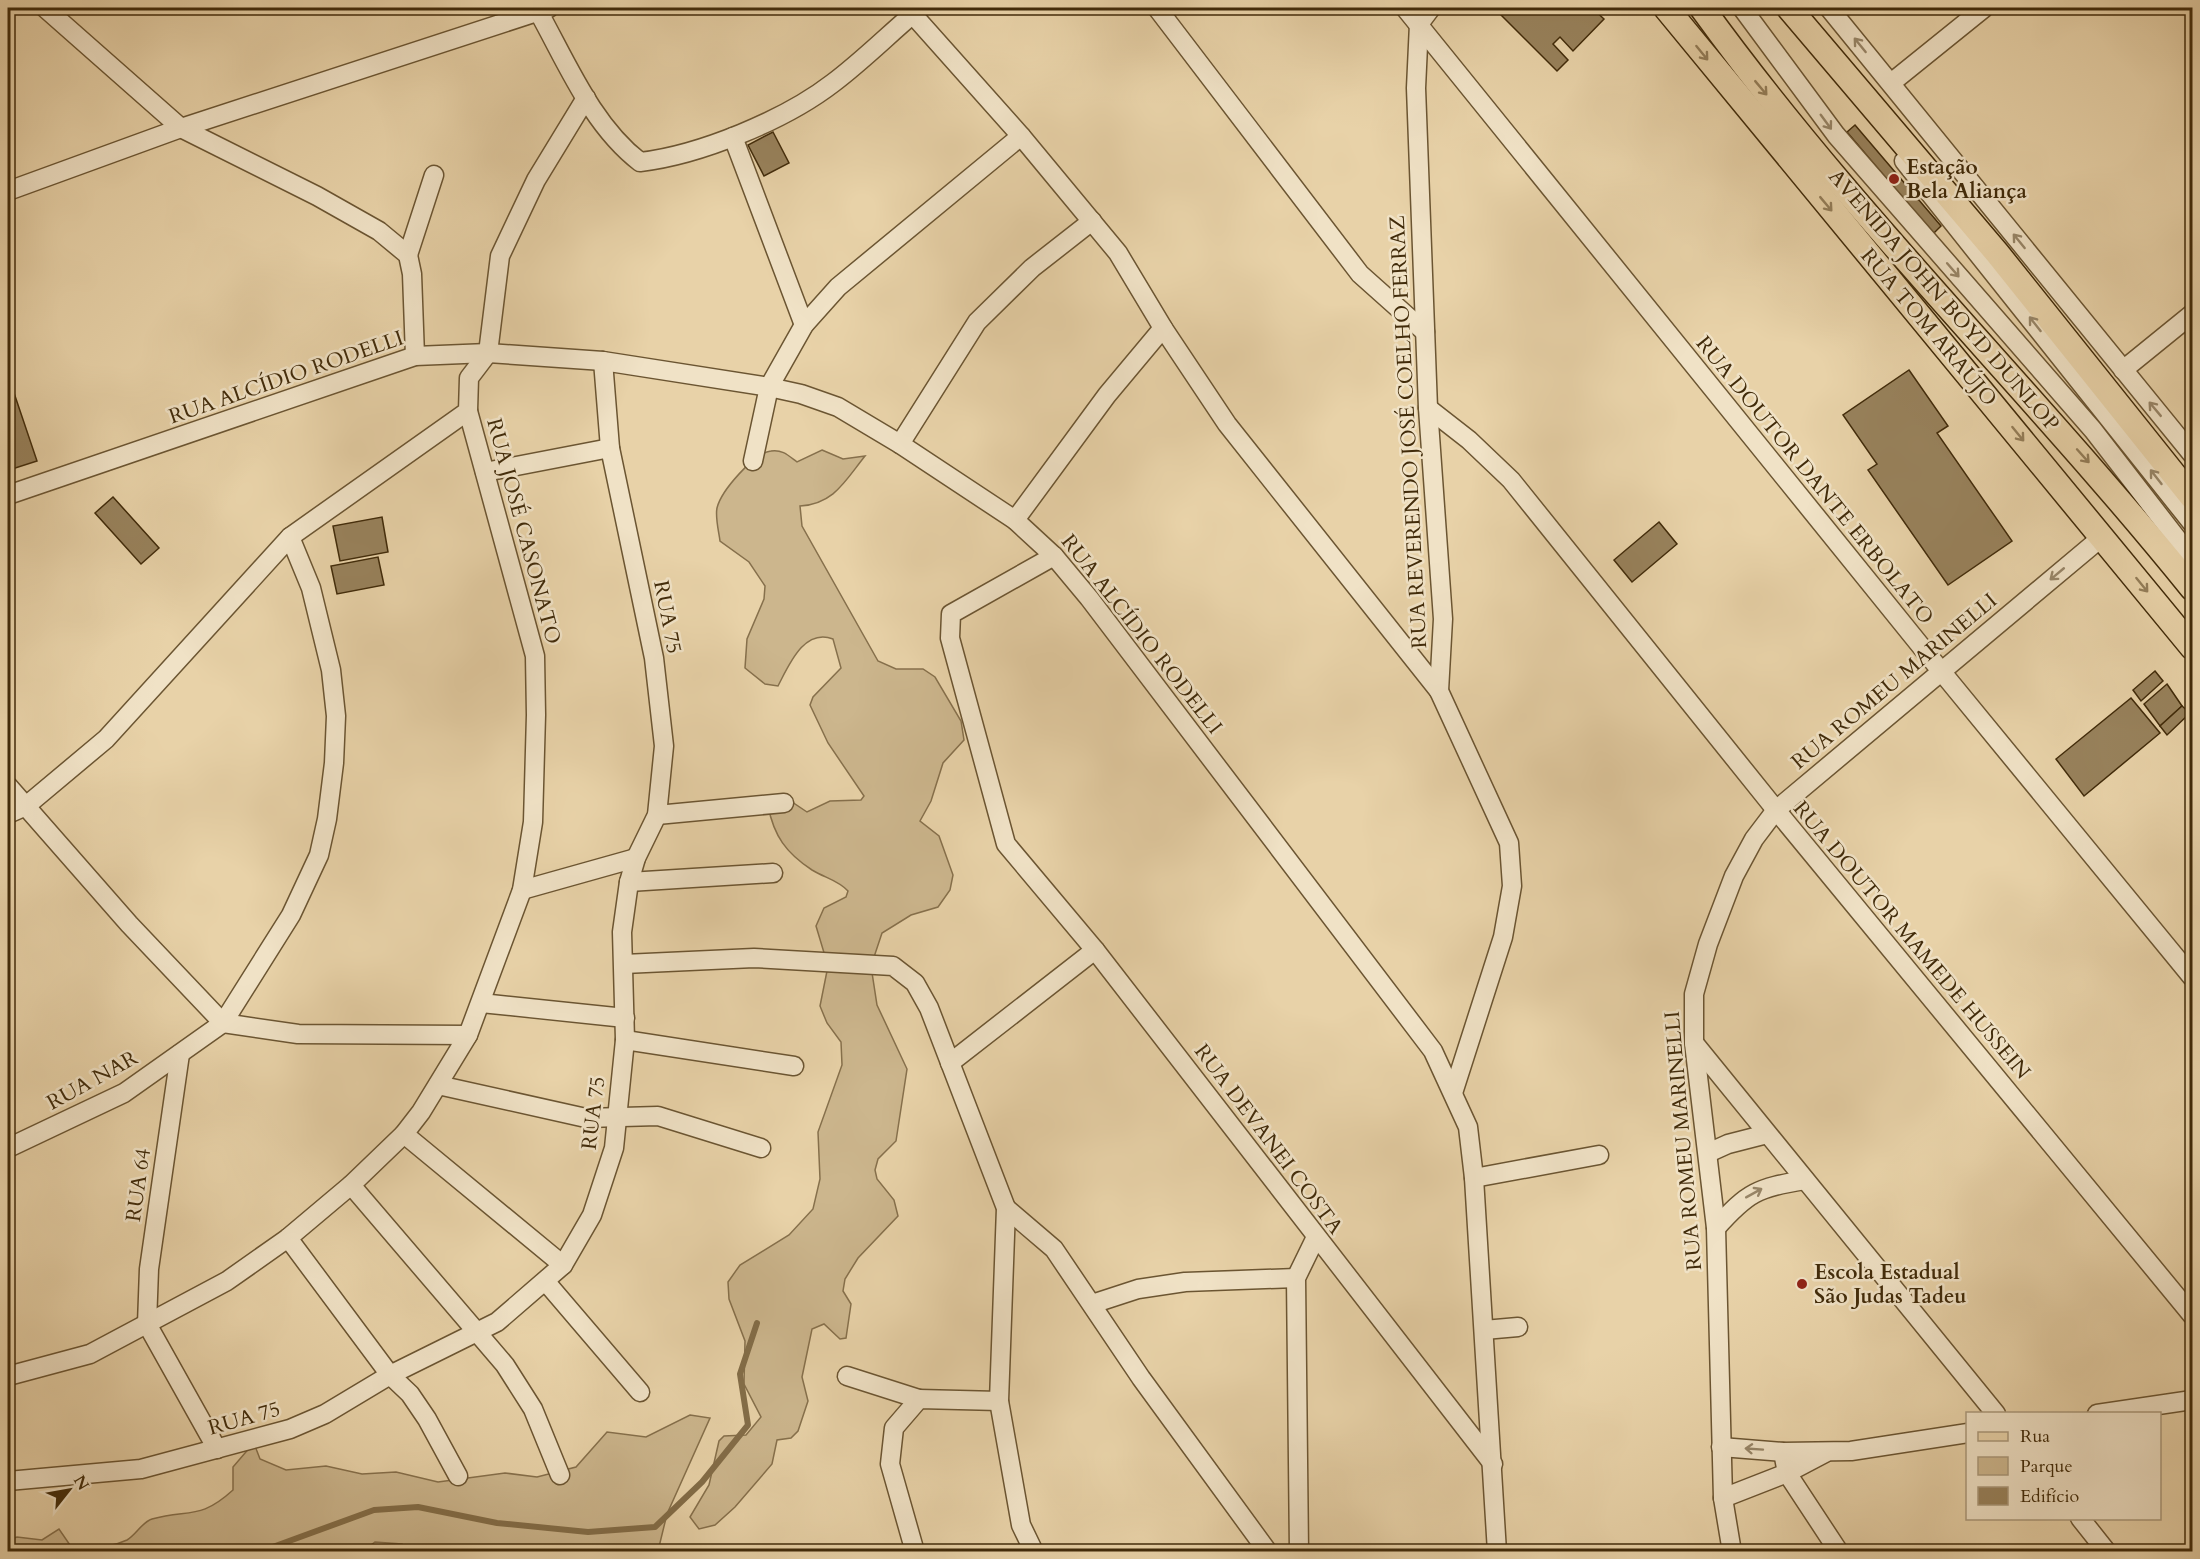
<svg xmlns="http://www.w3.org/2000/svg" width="2200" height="1559" font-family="Cardo,serif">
	<rect width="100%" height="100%" fill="#e8d2a8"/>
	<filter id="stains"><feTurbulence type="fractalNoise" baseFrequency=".00333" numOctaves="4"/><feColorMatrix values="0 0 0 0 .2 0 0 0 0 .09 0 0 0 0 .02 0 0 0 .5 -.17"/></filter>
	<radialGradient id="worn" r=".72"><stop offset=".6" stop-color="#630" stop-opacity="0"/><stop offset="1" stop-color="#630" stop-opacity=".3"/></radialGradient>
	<g fill="#ccb68d" stroke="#86704c" stroke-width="1.5">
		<path d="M822,450L843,459L865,456C845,481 834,504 800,506L802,526L878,661L896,669H923L935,677L961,721L964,740L943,763L931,801L920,821L939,836L953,875L950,890L938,907L911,915L882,933L871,966L877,1005L907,1069L896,1141L878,1159L875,1170L877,1179L894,1200L898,1216L858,1258L845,1279L843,1291L851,1304L846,1338L840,1339L824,1324L812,1329L802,1377L808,1401L798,1431L791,1438L777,1440L772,1464L735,1507L715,1525L699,1529L690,1517L709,1485L719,1441L724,1436L746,1435L761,1417L744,1384L745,1341L729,1299L728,1282L740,1265L789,1235L813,1209L820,1179L818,1132L842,1065L841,1042L827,1023L820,1006L828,966L816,926L824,908L846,897L848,891C838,880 825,878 812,870C786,853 774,836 768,806L783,796L807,812L830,801L861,800L864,796L828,743L810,705L813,697L841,668L833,639C804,628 789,665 778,686L765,684L745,668L747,639L764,599L765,586L749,562L720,541C719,532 715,518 717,508C721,491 754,453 771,451C782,449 789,456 797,462Z"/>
		<path d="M690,1415L710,1418L667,1514L658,1551L411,1552L402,1544L375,1542L371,1545V1552H8V1540L17,1537L42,1540L59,1529L72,1548C91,1549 110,1548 127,1540C136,1535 142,1522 152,1519C190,1509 200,1520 233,1490V1467L251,1446H255L260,1459L286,1470L326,1466L362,1474L396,1472L438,1482L505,1473L537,1477L576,1467L607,1432L646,1437Z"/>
	</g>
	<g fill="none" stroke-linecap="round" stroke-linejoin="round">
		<polyline stroke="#836d48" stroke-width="6" points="259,1552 374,1510 418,1507 497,1523 588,1532 655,1527 702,1482 748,1425 740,1374 757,1323"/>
	</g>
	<g fill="#98825c" stroke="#412b0a" stroke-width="1.5">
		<polygon points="1497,8 1592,8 1604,19 1573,51 1560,37 1553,44 1568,60 1557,71 1495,9"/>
		<polygon points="1855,125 1941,226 1933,234 1847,132"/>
		<polygon points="773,132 789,163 764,176 748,145"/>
		<polygon points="1909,370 1948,426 1937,433 2012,541 1948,585 1868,470 1877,464 1843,415"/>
		<polygon points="12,387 37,461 9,470 8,389"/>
		<polygon points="113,497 159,548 141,564 95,513"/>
		<polygon points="382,517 388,552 340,561 333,526"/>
		<polygon points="1659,522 1677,544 1632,582 1614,560"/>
		<polygon points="378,557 384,585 337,594 331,566"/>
		<polygon points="2155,671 2163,681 2141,701 2133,690"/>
		<polygon points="2167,684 2182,706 2160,726 2144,704"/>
		<polygon points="2131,698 2160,733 2084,796 2056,759"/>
		<polygon points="2182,706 2190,713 2167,735 2160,726"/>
	</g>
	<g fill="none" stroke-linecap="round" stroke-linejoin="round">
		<g stroke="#6b5532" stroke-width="21">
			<g id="minor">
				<polyline points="45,8 181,128 317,196 379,231 408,255 412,274 415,356"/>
				<polyline points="907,8 1021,136 1118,253 1163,328 1227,424 1439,691"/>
				<polyline points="1157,8 1360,274 1425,332"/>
				<polyline points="1405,8 1941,671 2192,977"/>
				<polyline points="1431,8 1419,24 1416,88 1428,408 1443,619 1439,691 1509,843 1512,886 1503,937 1453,1093"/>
				<polyline points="1742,8 1836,135 2093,430 2192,558"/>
				<polyline points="1829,8 2192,454"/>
				<path d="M538,11C567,63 592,125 640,162C700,155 785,120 833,83C861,62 886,37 913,14"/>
				<polyline points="1891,83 1984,8"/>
				<polyline points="733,137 804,325"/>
				<polyline points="1904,161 2192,523"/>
				<polyline points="8,191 181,128 549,8"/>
				<polyline points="408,255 434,175"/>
				<polyline points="2123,370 2192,314"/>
				<polyline points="1428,408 1469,440 1511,480 1776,810 2192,1315"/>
				<polyline points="900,444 977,322 1032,268 1092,221"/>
				<polyline points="753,461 769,387 804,325 838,287 1021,136"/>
				<polyline points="485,472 610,448"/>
				<polyline points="8,495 415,356 488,353 603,361 769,387 801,394 838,407 900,444 1015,520 1054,556 1089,598 1433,1051 1468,1127 1474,1178 1497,1552"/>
				<polyline points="1015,520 1107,395 1163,328"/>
				<polyline points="1054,556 951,614 950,638 1006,844 1095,950 1493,1464"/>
				<polyline points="8,786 129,924 223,1023"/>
				<polyline points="8,814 26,806 106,739 290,537 468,411 469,378 488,353 500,256 536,180 586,98"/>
				<polyline points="657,815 784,803"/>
				<polyline points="629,882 773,873"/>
				<polyline points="522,890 636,858"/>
				<polyline points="624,964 754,958 893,966 915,983 929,1008 1006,1208 999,1401 1021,1525 1034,1552"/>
				<polyline points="481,1003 625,1018"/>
				<polyline points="223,1023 298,1034 468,1035"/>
				<polyline points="625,1040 794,1066"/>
				<polyline points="1694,1043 1996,1414"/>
				<polyline points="950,1063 1095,950"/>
				<polyline points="438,1085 586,1118 658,1116 761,1148"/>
				<polyline points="404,1134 563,1265"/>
				<polyline points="8,1148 124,1093 223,1023 291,915 319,855 327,819 334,763 336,716 331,670 311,588 290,537"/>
				<polyline points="1708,1153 1728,1144 1767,1134"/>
				<polyline points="1474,1178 1599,1155"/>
				<polyline points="351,1185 505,1365 533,1409 560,1475"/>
				<polyline points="1006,1208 1054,1249 1141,1378 1268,1552"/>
				<path d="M1716,1228C1748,1192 1757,1188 1805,1180"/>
				<polyline points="288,1238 390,1375 410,1394 427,1419 458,1476"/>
				<polyline points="546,1282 640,1392"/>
				<polyline points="1092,1304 1138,1289 1185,1282 1296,1278"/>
				<polyline points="147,1324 149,1269 180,1054"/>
				<polyline points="147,1324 217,1449"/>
				<polyline points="1484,1330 1518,1327"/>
				<polyline points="8,1376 90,1354 227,1281 288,1238 351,1185 404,1134 421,1112 468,1035 522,890 533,822 536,715 535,656 468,411"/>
				<polyline points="847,1376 919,1399"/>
				<polyline points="2097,1414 2192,1400"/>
				<polyline points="1721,1447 1783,1452 1851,1451 1968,1433"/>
				<polyline points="1783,1452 1787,1473 1839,1552"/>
				<polyline points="8,1481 141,1469 290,1429 325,1414 390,1375 497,1322 563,1265 592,1215 614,1148 625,1040 622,932 629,882 636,858 657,815 664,746 654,658 610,448 603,361"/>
				<polyline points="1723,1498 1787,1473 1825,1453"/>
				<polyline points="2080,1518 2107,1552"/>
				<polyline points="915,1552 890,1464 894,1428 919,1399 999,1401"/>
				<polyline points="1299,1552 1296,1278 1316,1237"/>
				<polyline points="1732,1552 1723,1498 1716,1228 1694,1043 1694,994 1708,944 1734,876 1754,839 1776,810 2102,537"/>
			</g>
		</g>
		<g stroke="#412b0a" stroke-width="27">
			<g id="major">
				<polyline points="1666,8 2192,647"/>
				<path d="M1702,8C1850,213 2033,391 2192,588"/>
				<polyline points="1789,8 1997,253 2192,497"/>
			</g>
		</g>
		<use href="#minor" stroke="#f0e2c6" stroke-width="18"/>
		<use href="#major" stroke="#e8d2a8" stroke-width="24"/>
	</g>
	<defs><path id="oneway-shaft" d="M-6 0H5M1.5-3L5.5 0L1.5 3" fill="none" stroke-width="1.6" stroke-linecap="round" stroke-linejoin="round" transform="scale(1.5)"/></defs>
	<g stroke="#988668">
		<use href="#oneway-shaft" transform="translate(1860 45) rotate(-129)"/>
		<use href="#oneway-shaft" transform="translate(1826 122) rotate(54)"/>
		<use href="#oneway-shaft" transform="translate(2019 241) rotate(-129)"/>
		<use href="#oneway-shaft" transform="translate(1953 270) rotate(49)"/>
		<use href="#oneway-shaft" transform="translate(2035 324) rotate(-128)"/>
		<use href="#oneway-shaft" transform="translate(2155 409) rotate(-130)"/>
		<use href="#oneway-shaft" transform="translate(2156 477) rotate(-128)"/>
		<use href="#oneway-shaft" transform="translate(2057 574) rotate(140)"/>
		<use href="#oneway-shaft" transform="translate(1754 1193) rotate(-29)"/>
		<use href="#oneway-shaft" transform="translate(1754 1449) rotate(-176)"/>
	</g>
	<g stroke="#947e59">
		<use href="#oneway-shaft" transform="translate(1702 53) rotate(51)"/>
		<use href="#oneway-shaft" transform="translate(1761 88) rotate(50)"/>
		<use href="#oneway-shaft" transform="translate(1826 204) rotate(50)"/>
		<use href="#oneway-shaft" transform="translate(2018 434) rotate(51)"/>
		<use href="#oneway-shaft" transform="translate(2083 456) rotate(48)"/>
		<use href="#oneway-shaft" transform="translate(2142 585) rotate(51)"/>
	</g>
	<g fill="#8f2418" stroke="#f0e2c6" stroke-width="2">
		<circle cx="1894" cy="179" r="6"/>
		<circle cx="1802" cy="1284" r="6"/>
	</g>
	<g text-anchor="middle" stroke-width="5" stroke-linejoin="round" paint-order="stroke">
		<g font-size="21" font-weight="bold" fill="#412b0a" stroke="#f0e2c6" text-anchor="start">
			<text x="1906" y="174">Estação<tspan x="1906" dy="24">Bela Aliança</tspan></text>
			<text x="1814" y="1279">Escola Estadual<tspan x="1814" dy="24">São Judas Tadeu</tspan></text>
		</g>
		<g font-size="21" fill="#412b0a" stroke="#f0e2c6">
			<text transform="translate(1944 300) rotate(49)" y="7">AVENIDA JOHN BOYD DUNLOP</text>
			<text transform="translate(1929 327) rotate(50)" y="7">RUA TOM ARAÚJO</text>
			<text transform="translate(286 377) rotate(-19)" y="7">RUA ALCÍDIO RODELLI</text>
			<text transform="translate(1408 432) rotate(-93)" y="7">RUA REVERENDO JOSÉ COELHO FERRAZ</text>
			<text transform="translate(1815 480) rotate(51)" y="7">RUA DOUTOR DANTE ERBOLATO</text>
			<text transform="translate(524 531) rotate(75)" y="7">RUA JOSÉ CASONATO</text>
			<text transform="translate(668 617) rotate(79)" y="7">RUA 75</text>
			<text transform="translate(1142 634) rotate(52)" y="7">RUA ALCÍDIO RODELLI</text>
			<text transform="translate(1894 681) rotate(-40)" y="7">RUA ROMEU MARINELLI</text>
			<text transform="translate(1912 940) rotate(50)" y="7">RUA DOUTOR MAMEDE HUSSEIN</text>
			<text transform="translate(92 1080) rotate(-29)" y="7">RUA NAR</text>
			<text transform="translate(593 1113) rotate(-83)" y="7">RUA 75</text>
			<text transform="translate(1269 1139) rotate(53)" y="7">RUA DEVANEI COSTA</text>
			<text transform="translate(1683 1141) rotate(-95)" y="7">RUA ROMEU MARINELLI</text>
			<text transform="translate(138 1185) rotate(-82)" y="7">RUA 64</text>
			<text transform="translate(244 1418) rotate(-16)" y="7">RUA 75</text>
		</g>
	</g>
	<rect width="2200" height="1559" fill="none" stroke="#e8d2a8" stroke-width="30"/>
	<rect x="9" y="9" width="2182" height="1541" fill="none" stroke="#412b0a" stroke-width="3"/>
	<rect x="15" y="15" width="2170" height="1529" fill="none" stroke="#412b0a" stroke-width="1.5"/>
	<rect x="1966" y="1412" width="195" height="108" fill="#f0e2c6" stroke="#aa997b" stroke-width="1.5"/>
	<rect x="1978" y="1432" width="30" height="9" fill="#e8d2a8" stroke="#aa997b" stroke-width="1.5"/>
	<text x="2020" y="1442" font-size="18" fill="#412b0a">Rua</text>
	<rect x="1978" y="1457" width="30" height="18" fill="#ccb68d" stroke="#aa997b" stroke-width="1.5"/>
	<text x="2020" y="1472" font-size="18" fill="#412b0a">Parque</text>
	<rect x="1978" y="1487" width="30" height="18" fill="#98825c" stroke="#aa997b" stroke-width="1.5"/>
	<text x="2020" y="1502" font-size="18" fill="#412b0a">Edifício</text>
	<g transform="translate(69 1490) rotate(59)" stroke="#f0e2c6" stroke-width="4.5" paint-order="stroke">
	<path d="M0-4.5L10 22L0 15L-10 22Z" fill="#412b0a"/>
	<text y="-9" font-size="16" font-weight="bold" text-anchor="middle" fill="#412b0a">N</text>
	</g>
	<rect width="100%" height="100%" filter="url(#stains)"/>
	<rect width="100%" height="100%" fill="url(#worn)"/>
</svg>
